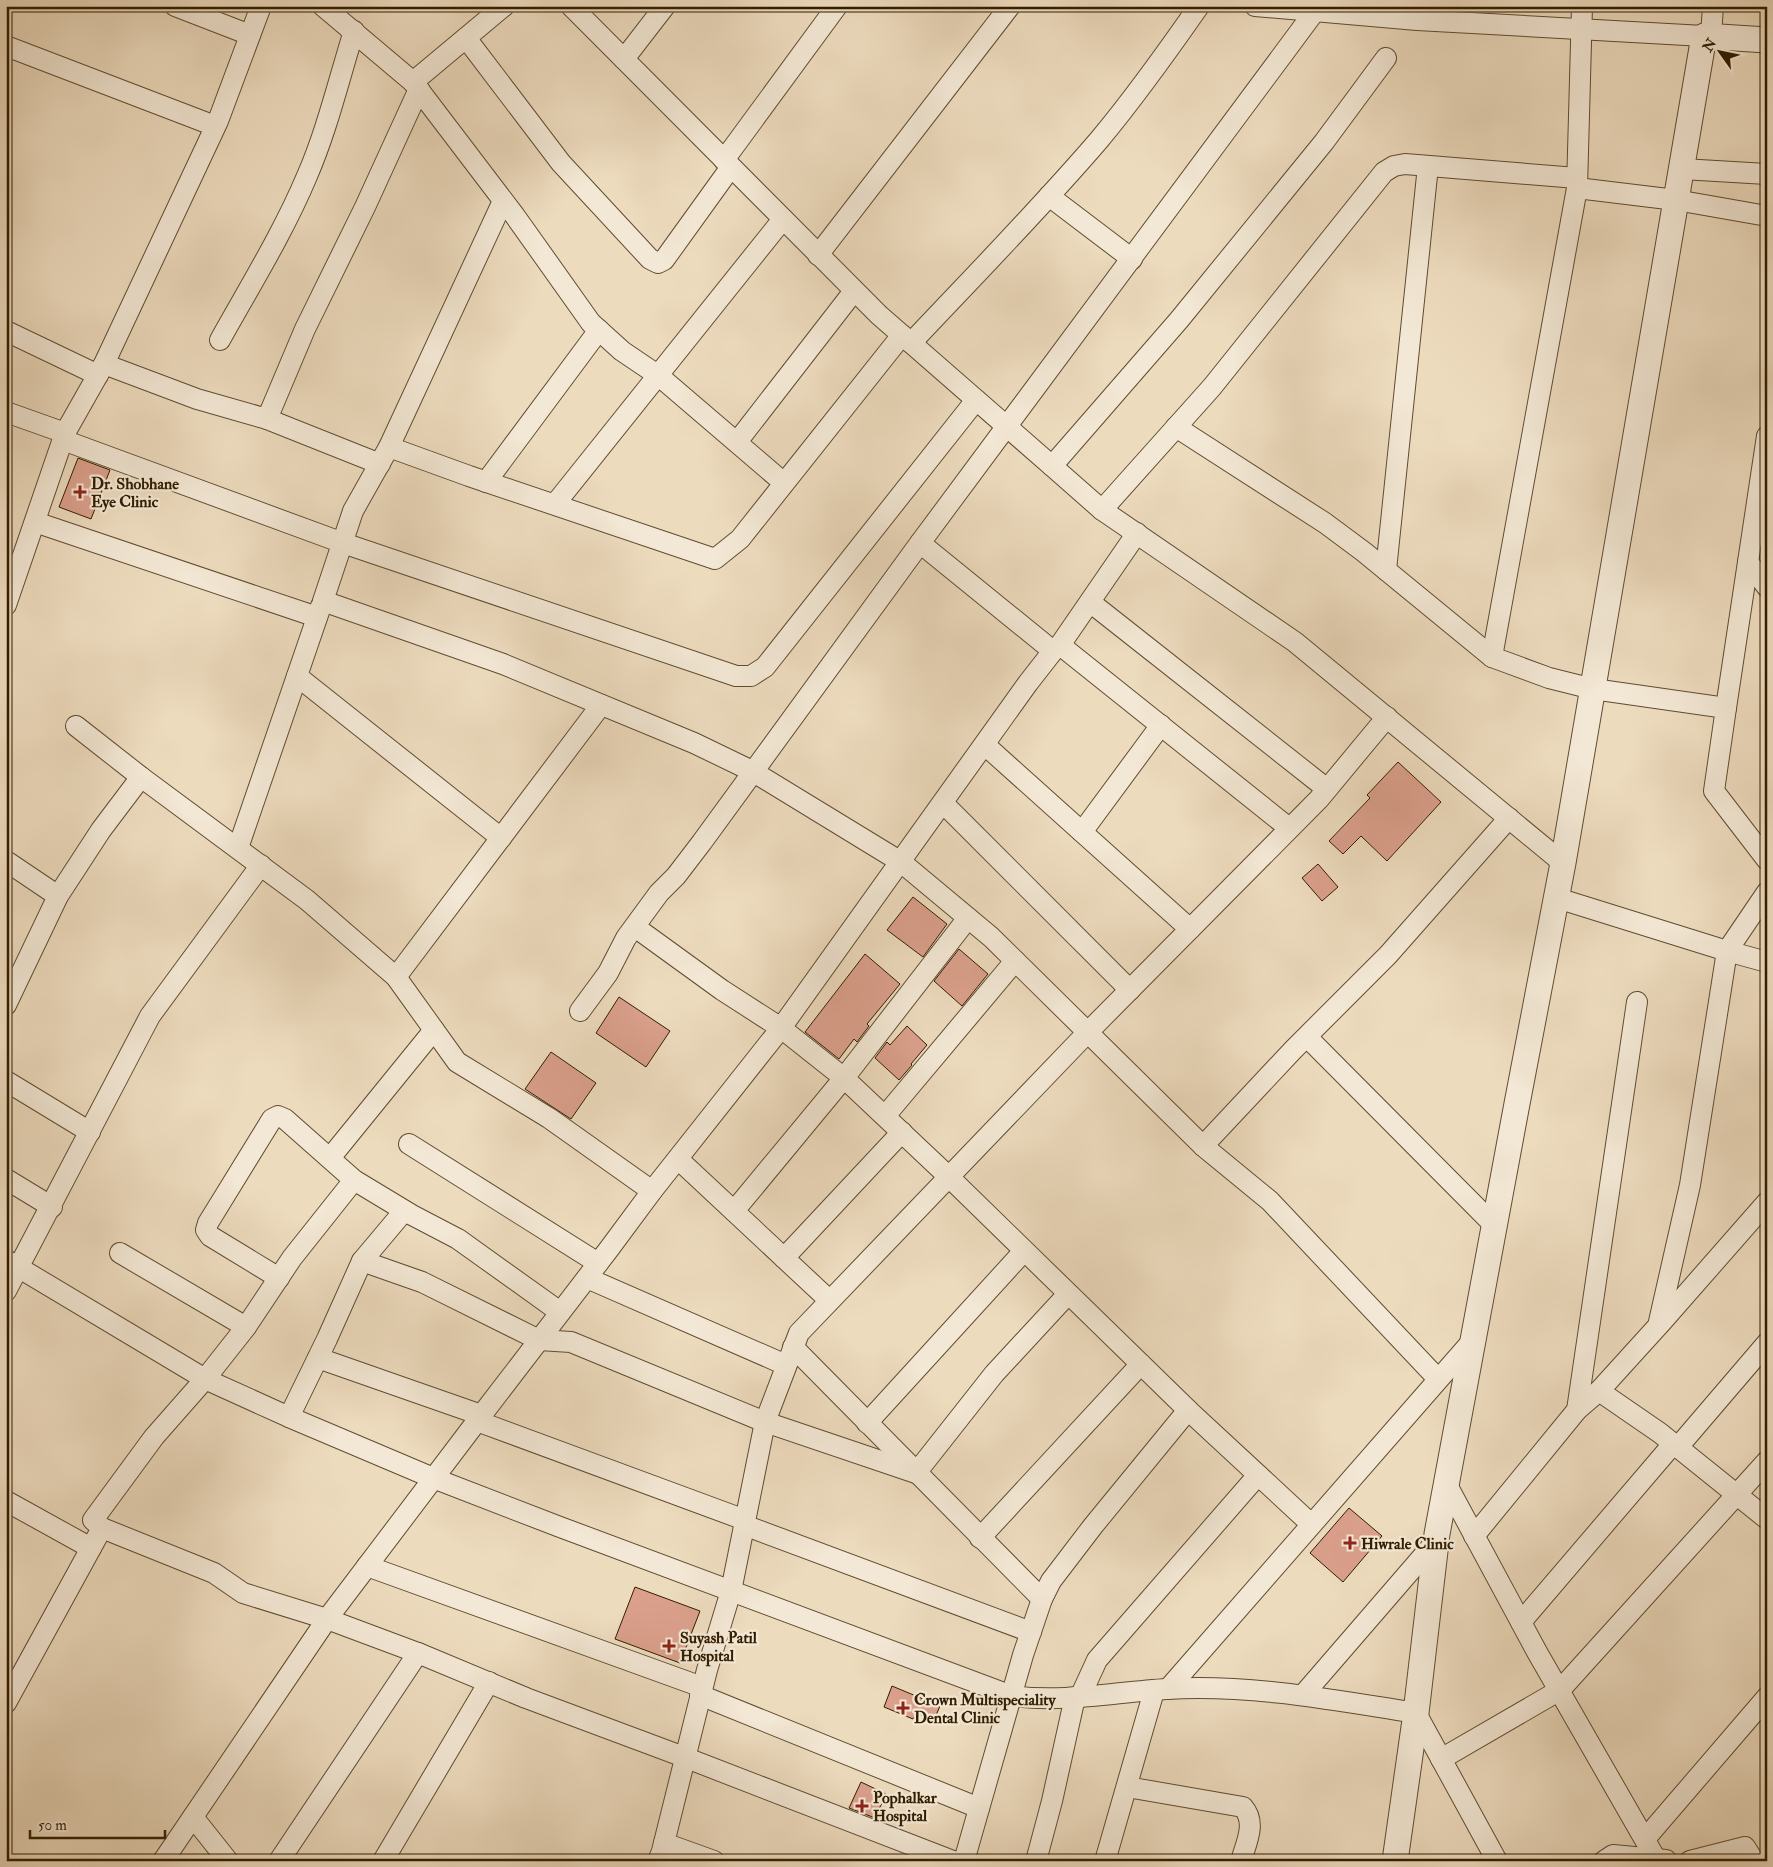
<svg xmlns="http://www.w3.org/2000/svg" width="1773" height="1867" font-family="'IM FELL Double Pica',serif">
	<rect width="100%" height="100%" fill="#eddbbe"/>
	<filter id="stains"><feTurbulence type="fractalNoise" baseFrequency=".004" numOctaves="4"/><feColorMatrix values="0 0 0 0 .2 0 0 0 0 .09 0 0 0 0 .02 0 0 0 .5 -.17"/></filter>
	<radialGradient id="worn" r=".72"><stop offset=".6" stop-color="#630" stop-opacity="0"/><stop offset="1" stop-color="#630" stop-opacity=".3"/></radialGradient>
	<g fill="#dba08c" stroke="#311d00">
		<polygon points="78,458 110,470 91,519 59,507"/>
		<polygon points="1398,762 1441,802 1387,861 1361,836 1343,854 1329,841 1370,798 1367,795"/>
		<polygon points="1318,864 1338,887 1322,901 1302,878"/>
		<polygon points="913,897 947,924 923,957 887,930"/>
		<polygon points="959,949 988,974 962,1006 934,981"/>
		<polygon points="865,954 900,984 867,1024 869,1026 857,1042 854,1039 839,1059 805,1032"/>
		<polygon points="619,997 670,1031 646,1067 596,1033"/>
		<polygon points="907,1026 927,1045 911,1064 912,1065 899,1080 875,1058 887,1042 890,1045"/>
		<polygon points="551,1052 596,1083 571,1119 525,1089"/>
		<polygon points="1349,1508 1382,1536 1343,1582 1310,1553"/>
		<polygon points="635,1587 700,1611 680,1663 615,1639"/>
		<polygon points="892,1686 940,1706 934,1720 916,1713 913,1719 884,1707"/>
		<polygon points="861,1782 886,1794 875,1818 849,1808"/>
	</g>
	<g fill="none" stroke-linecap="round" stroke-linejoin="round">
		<g stroke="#604c30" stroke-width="22">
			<g id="minor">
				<polyline points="175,6 250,35"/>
				<polyline points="323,6 413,82 515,216 591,323 622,351 659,376 784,483"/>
				<polyline points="571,6 879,315 1052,466 1102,510 1295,642 1563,863"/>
				<polyline points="1255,6 1417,20 1704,36"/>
				<polyline points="1711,36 1713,6"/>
				<polyline points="466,38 561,163 650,259 658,263 664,260 731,167"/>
				<polyline points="6,46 215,126"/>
				<polyline points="624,59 665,6"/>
				<polyline points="413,82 504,6"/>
				<polyline points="724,160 837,6"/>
				<polyline points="1682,169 1767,174"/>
				<polyline points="1577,188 1582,6"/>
				<polyline points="1049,196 1132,259"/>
				<polyline points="503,201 389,447 353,511 323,601 503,664 694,743 752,771 901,862 991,937 1203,1146 1270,1201 1438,1379"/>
				<polyline points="1767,216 1676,200 1577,188 1492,657 1549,678 1593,689 1726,708 1714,791 1767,860"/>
				<polyline points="818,255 1010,6"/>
				<polyline points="6,331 98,375"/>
				<path d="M220,340C250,286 283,233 307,176C327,130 339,79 354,31"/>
				<path d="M911,343C974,276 1039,210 1099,140C1135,97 1167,52 1199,6"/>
				<polyline points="104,364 197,399 267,419 305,329 365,207 419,89"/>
				<polyline points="6,412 65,433"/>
				<polyline points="267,419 380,464"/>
				<polyline points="1176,427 1325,523 1364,552 1492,657"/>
				<polyline points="63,440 343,543 736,676 751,676 765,667 976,400"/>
				<polyline points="737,442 854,291"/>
				<polyline points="389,447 469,476 715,559 740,539 902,335"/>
				<polyline points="1052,466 1179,320 1324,142 1386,58"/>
				<polyline points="486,482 599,330"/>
				<polyline points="555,504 783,219"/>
				<polyline points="1102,510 1212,387 1384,172 1394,166 1405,164 1577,178"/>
				<polyline points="35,522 317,617"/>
				<polyline points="920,543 1053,651"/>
				<polyline points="1748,562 1767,587"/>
				<polyline points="1386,570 1428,166"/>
				<polyline points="1090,602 1327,789"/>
				<polyline points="6,605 65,433 104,364 218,121 261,6"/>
				<polyline points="1060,645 1289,828"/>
				<polyline points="297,676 501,838"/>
				<polyline points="1726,708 1767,436"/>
				<polyline points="76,726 141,777 307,900 396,977 457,1062 549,1118 652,1191"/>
				<polyline points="985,745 1190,929"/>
				<polyline points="943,803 1130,990"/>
				<polyline points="1082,832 1161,725"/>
				<polyline points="238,848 321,606"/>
				<polyline points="6,861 58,896"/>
				<polyline points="1557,898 1727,951 1767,962"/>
				<polyline points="635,927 722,990 781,1028 844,1078 949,1177 1188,1410"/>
				<polyline points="396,977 601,705"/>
				<polyline points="6,1005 58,896 101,830 141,777"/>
				<polyline points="580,1011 608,973 626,938 659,893 676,876 702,842 920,543 1315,11"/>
				<polyline points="1307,1037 1494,1225"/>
				<polyline points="6,1081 90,1132"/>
				<polyline points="885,1116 1015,961"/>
				<polyline points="409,1144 598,1263"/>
				<polyline points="1203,1146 1293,1050 1388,955 1509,818"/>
				<polyline points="330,1158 434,1030"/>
				<polyline points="678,1159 829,1300"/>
				<polyline points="6,1179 52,1207"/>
				<polyline points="734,1211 844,1078 968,918"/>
				<polyline points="120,1253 246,1327"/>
				<polyline points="784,1258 902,1132"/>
				<path d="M6,1260L205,1379L289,1417L433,1478L560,1527L1012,1696C1064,1703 1115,1692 1167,1689C1250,1684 1334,1700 1416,1713L1497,1861"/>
				<polyline points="362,1261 422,1282 539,1340 571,1342 765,1422 916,1473 994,1374 1068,1294"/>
				<polyline points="279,1278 210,1236 206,1230 208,1223 272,1119 278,1116 285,1119 354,1180 412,1215 458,1239 560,1312"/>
				<polyline points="587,1278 786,1365"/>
				<polyline points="6,1291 150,1016 261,865"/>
				<polyline points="1660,1324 1767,1202"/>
				<polyline points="793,1347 1042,1599"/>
				<polyline points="318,1358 481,1415"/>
				<polyline points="1599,1391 1658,1326 1690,1185 1727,951 1767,892"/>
				<polyline points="1577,1410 1637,1002"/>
				<polyline points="289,1417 327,1339 362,1261 404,1211"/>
				<polyline points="477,1421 745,1520"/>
				<polyline points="867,1423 1024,1251"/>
				<polyline points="1678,1447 1767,1343"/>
				<polyline points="1447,1485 1537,1652 1657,1861"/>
				<polyline points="6,1501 91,1548"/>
				<polyline points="744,1525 1031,1632"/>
				<polyline points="102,1528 214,1573 243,1593 327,1619 418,1653 526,1698 684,1757 953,1861"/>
				<polyline points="1474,1536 1577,1410 1599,1391 1660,1433 1767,1519"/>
				<polyline points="980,1538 1141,1364"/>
				<polyline points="367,1566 702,1687"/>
				<polyline points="1521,1622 1673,1444"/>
				<polyline points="1168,1689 1473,1340"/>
				<polyline points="700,1695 979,1808"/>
				<polyline points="1303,1695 1437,1540"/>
				<polyline points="1080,1697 1097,1660 1258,1475"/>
				<polyline points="6,1703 102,1528 93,1520 154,1437 205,1379 246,1327 292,1258 354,1180"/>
				<polyline points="1441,1759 1560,1690 1767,1461"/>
				<path d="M1127,1787L1243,1807C1257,1823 1246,1843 1241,1861"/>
				<polyline points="193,1817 228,1861"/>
				<polyline points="1645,1839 1767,1697"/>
				<polyline points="664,1843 714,1861"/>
				<polyline points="163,1861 327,1619 477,1421 609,1249 652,1191 781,1028 1028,683 1053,651 1060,645 1137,533"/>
				<polyline points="279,1861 418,1653"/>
				<polyline points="383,1861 489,1682"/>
				<polyline points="658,1861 662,1851 707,1670 731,1591 765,1422 799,1333 1087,1033 1319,799 1387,717"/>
				<polyline points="964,1861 1023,1655 1042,1599 1051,1581 1093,1526 1188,1410 1311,1524"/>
				<polyline points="1036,1861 1052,1801 1075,1697"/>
				<polyline points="1105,1861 1154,1691"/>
				<polyline points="1604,1861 1613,1855 1666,1860"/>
				<polyline points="1690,1861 1745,1847 1754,1861"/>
			</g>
		</g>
		<g stroke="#604c30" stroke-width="27">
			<polyline id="tertiary" points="1395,1861 1416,1713 1437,1534 1516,1109 1563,863 1704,36 1767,40"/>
		</g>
		<use href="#minor" stroke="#f3e8d5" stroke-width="20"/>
		<use href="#tertiary" stroke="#f3e8d5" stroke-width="25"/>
	</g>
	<g fill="#8f2418" stroke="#f3e8d5" stroke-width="2">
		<path d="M77.5 484.5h5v5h5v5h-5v5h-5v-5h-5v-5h5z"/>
		<path d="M1347.5 1535.5h5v5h5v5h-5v5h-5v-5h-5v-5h5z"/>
		<path d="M666.5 1638.5h5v5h5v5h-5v5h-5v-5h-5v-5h5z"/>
		<path d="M900.5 1700.5h5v5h5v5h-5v5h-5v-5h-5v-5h5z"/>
		<path d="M859.5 1798.5h5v5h5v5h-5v5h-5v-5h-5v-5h5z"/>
	</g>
	<g text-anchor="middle" stroke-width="4.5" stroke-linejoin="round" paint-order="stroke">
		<g font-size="16" font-weight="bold" fill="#311d00" stroke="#f3e8d5" text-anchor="start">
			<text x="91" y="489">Dr. Shobhane<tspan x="91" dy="18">Eye Clinic</tspan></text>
			<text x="1361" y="1549">Hiwrale Clinic</text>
			<text x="680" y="1643">Suyash Patil<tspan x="680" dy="18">Hospital</tspan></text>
			<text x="914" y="1705">Crown Multispeciality<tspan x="914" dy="18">Dental Clinic</tspan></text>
			<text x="873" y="1803">Pophalkar<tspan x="873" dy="18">Hospital</tspan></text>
		</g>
	</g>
	<rect width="1773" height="1867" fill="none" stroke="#eddbbe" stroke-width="25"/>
	<rect x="8" y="8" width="1758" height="1852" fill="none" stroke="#311d00" stroke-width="2.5"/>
	<rect x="12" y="12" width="1748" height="1842" fill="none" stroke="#311d00"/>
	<g transform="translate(1720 52) rotate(303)" stroke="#f3e8d5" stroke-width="4" paint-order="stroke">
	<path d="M0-4L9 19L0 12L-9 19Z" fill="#311d00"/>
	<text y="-8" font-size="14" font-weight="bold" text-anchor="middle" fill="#311d00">N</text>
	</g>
	<path d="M30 1830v8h135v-8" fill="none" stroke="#311d00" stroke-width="2.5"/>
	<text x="38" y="1830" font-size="15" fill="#311d00" stroke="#f3e8d5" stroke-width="4" paint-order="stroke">50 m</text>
	<rect width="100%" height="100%" filter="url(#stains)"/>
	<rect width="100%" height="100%" fill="url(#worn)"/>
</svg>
